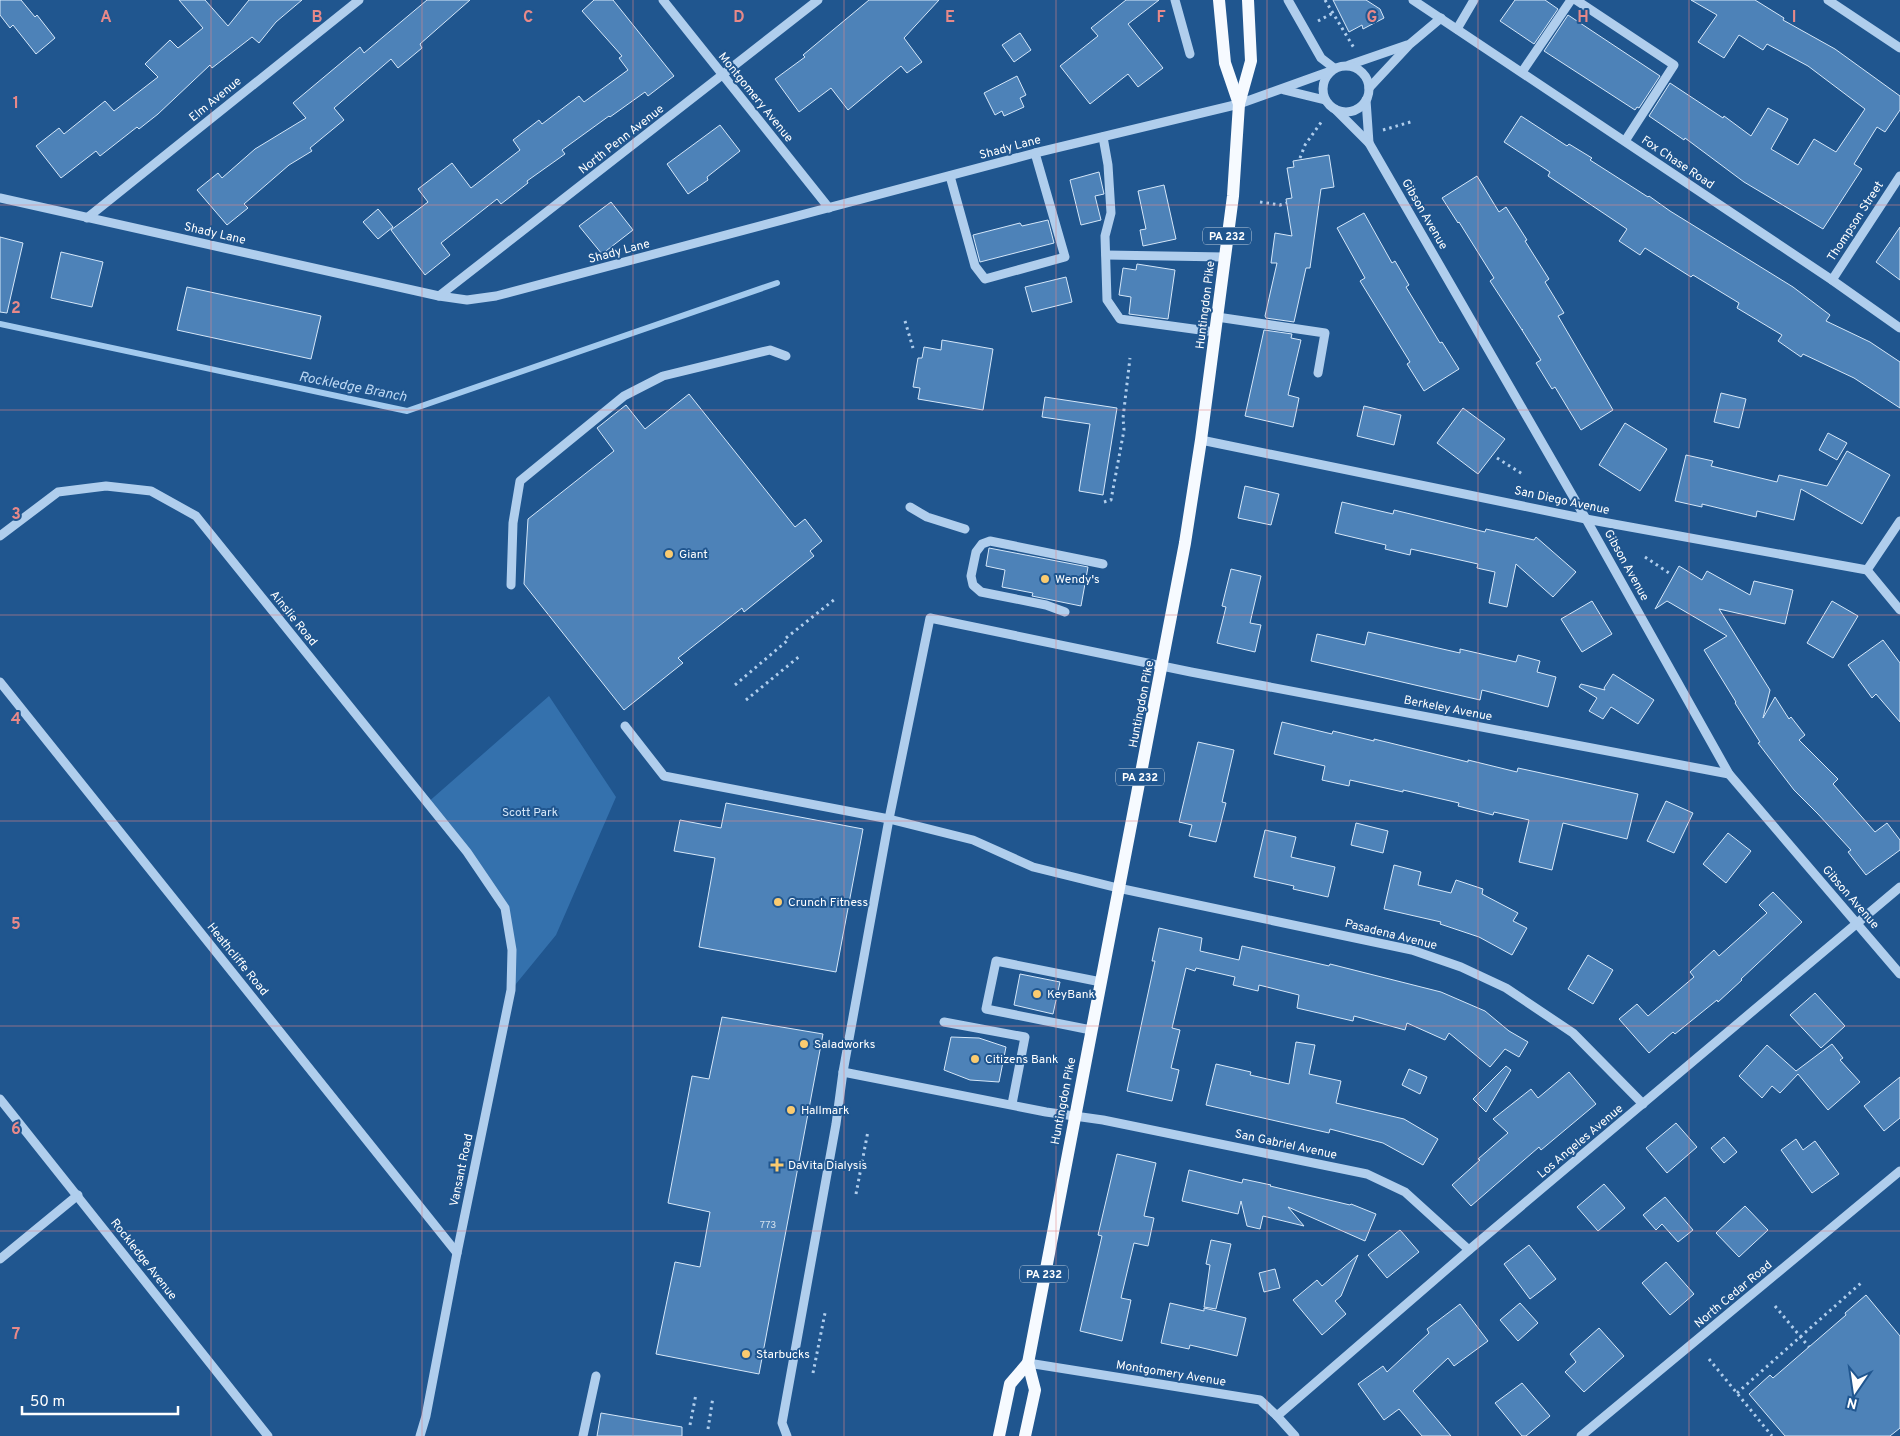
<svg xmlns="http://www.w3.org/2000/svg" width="1900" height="1436" font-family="Overpass,sans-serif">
	<rect width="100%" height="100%" fill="#20568f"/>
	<polygon fill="#3471ad" points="549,696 616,797 556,935 511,990 505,908 426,804"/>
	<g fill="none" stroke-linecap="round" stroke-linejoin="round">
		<polyline stroke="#a3caee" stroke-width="6" points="0,324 407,411 777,283"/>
	</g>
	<g fill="#4d82b8" stroke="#d5e7f9">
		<polygon points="0,0 21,0 35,17 37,15 55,38 36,54 13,25 10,28 0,15"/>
		<polygon points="179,0 205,0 228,26 249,0 302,0 276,22 259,43 252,37 212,68 210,65 158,114 139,129 137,127 100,156 96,151 61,178 36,146 59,128 64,134 105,101 114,111 158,77 145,64 170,40 178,48 203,28"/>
		<polygon points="427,0 470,0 420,44 422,48 398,68 391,59 334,108 344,120 310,148 312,151 289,165 244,204 248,208 227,225 197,190 218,173 222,178 255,149 306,118 293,103 360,47 364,53"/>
		<polygon points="594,0 613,0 674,76 648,96 645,92 610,117 609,116 562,150 565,154 527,181 528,183 501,204 497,199 441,243 450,255 425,275 391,230 428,202 418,189 452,163 471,188 520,150 513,140 539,120 542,124 579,96 584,102 628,70 619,58 622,56 582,11"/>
		<polygon points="869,0 939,0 904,38 922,62 907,73 901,66 848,110 831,88 799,112 775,79 805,57 803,55"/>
		<polygon points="1126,0 1159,0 1128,24 1163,68 1138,87 1128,74 1090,104 1060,66 1098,36 1091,28"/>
		<polygon points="1333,0 1366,0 1380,9 1384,18 1363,29 1362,25 1349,32"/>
		<polygon points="1515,0 1545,0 1558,9 1534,44 1500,21"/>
		<polygon points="1691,0 1755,0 1784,18 1783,20 1835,49 1900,96 1900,110 1885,132 1877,127 1854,164 1862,169 1823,229 1744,182 1685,138 1684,140 1649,116 1670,83 1723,118 1724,116 1751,136 1768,108 1788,119 1771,149 1798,165 1814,139 1836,152 1865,109 1808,66 1767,44 1763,50 1739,35 1724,58 1698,42 1717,15"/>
		<polygon points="1568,15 1660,76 1639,108 1637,107 1635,110 1544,51"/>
		<polygon points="1020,33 1031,50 1014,62 1002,45"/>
		<polygon points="1017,76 1026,95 1020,98 1024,107 1004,116 1002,111 995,115 984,93"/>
		<polygon points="1521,116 1567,146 1569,144 1592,158 1590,160 1648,197 1649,196 1670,211 1793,287 1830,315 1826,321 1870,342 1900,362 1900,408 1854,378 1803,354 1801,357 1778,341 1782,335 1737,308 1739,303 1693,275 1691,277 1645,248 1640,255 1619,241 1627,229 1548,176 1550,172 1504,142"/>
		<polygon points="720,125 740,151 707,177 708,180 688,194 667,164"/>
		<polygon points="1329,155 1334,187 1321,189 1310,268 1306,268 1294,322 1266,318 1265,316 1277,263 1271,263 1275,233 1292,236 1286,199 1292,198 1287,168 1294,167 1293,161"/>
		<polygon points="1099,172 1104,194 1095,196 1101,220 1081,225 1070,180"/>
		<polygon points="1477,176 1499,212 1506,207 1527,240 1525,241 1549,279 1545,282 1564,313 1558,316 1613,410 1581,430 1555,387 1552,389 1536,363 1541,360 1522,330 1523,329 1522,330 1490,281 1494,278 1459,222 1458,223 1442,198"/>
		<polygon points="1164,185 1176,239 1143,246 1140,230 1146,229 1138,191"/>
		<polygon points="611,202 633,230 602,254 579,226"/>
		<polygon points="378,209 393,227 378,239 363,222"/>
		<polygon points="1364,213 1392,263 1395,261 1409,285 1406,287 1440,343 1442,342 1459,369 1424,391 1407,364 1410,362 1360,281 1365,278 1337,228"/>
		<polygon points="1048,220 1054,243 980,262 973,235 1020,223 1022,226"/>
		<polygon points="1900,227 1900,280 1876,262"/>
		<polygon points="0,237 23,243 7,313 0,312"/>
		<polygon points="61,252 103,262 92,307 51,298"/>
		<polygon points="1137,264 1175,270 1168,319 1129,314 1131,297 1119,295 1123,268 1136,270"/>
		<polygon points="1066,277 1072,302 1032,312 1025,287"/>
		<polygon points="187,287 321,316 311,359 177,330"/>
		<polygon points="1264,330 1292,334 1291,338 1301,340 1288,395 1299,398 1293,427 1245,416"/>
		<polygon points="942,340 993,349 983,410 918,399 920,388 913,387 918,358 922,358 924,347 941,350"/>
		<polygon points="1721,393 1746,399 1739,428 1714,422"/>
		<polygon points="689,394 795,527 805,519 822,541 810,551 814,556 744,612 742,608 678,658 683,663 624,710 524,584 528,519 614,451 597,428 626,405 645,429"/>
		<polygon points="1045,397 1117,408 1103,495 1079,491 1090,424 1042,417"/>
		<polygon points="1364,406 1401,415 1394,445 1357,436"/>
		<polygon points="1463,408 1505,439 1478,474 1437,443"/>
		<polygon points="1625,423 1667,449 1640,491 1599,465"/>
		<polygon points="1828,433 1847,443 1837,460 1819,450"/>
		<polygon points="1847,451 1890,475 1862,524 1801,489 1794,520 1757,511 1756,517 1702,504 1702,507 1675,501 1686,455 1713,461 1711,466 1777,482 1779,475 1827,486"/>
		<polygon points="1245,486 1279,494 1271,525 1238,518"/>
		<polygon points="1342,502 1393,514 1394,510 1485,532 1486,529 1534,540 1536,537 1576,572 1553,597 1516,564 1507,607 1489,603 1495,572 1477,568 1478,564 1411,549 1410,555 1385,549 1386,545 1335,533"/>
		<polygon points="989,548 1088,567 1081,606 1032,596 1033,593 1002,587 1005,570 986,566"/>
		<polygon points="1679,566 1702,580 1707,571 1750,595 1754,581 1793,590 1785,624 1719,609 1770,690 1763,718 1775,697 1789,719 1791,717 1805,735 1799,740 1838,779 1833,784 1875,832 1887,823 1900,840 1900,850 1866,875 1848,852 1851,850 1818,814 1794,790 1758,743 1760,742 1735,703 1736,702 1704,650 1727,636 1667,601 1655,609"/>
		<polygon points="1231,569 1261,576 1250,623 1261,625 1255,652 1217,643 1226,607 1222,606"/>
		<polygon points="1592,601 1612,634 1582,652 1561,619"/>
		<polygon points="1832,601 1858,616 1833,658 1807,643"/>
		<polygon points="1368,632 1460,653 1460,649 1516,662 1518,655 1540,661 1537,672 1556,677 1548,707 1482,690 1480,700 1311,661 1317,634 1365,645"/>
		<polygon points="1883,640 1900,663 1900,722 1876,694 1872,698 1848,665"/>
		<polygon points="1613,674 1654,700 1638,724 1611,707 1603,719 1589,711 1597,698 1579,687 1581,684 1605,690 1604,688"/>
		<polygon points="1282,722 1332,734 1333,731 1374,741 1374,739 1468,762 1468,760 1517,772 1518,768 1638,794 1627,839 1563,823 1552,870 1519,862 1529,820 1494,812 1493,815 1458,806 1459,803 1403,790 1403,792 1350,780 1349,786 1322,780 1325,766 1274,754"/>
		<polygon points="1198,742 1234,750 1222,802 1226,803 1216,842 1189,836 1192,825 1179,822"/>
		<polygon points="1666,801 1693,813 1674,853 1647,841"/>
		<polygon points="726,803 863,829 836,972 699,947 715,858 674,851 680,820 721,828"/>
		<polygon points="1356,823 1388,831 1383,853 1351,845"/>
		<polygon points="1265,830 1296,837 1291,857 1335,867 1328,897 1293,889 1294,886 1254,877"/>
		<polygon points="1728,833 1751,851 1726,883 1703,864"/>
		<polygon points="1394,865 1421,872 1418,885 1451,893 1456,880 1483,889 1482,894 1518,913 1513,921 1527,928 1512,955 1479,937 1440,924 1441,922 1384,909"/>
		<polygon points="1773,892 1802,922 1741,979 1742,980 1718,1002 1717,1000 1675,1034 1673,1032 1649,1053 1619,1019 1637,1004 1648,1016 1694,977 1690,972 1714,950 1719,956 1767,913 1759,905"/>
		<polygon points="1159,928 1202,938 1200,951 1239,960 1242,946 1329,966 1330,964 1441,992 1485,1011 1509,1031 1528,1042 1519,1057 1505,1049 1490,1067 1449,1033 1445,1040 1407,1023 1405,1030 1354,1016 1353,1021 1297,1008 1299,995 1259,985 1258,991 1233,985 1235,977 1196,968 1195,971 1186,968 1172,1028 1180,1030 1171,1068 1179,1070 1172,1101 1127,1091 1155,961 1152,961"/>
		<polygon points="1588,955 1613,970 1593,1004 1568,989"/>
		<polygon points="1020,974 1060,982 1053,1014 1014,1005"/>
		<polygon points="1815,993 1845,1026 1821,1048 1790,1015"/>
		<polygon points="722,1017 823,1034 759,1374 656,1354 675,1262 700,1267 710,1212 668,1203 692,1076 709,1079"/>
		<polygon points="951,1037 979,1038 1006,1047 999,1082 970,1080 944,1070"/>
		<polygon points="1296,1042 1315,1045 1309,1074 1341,1081 1336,1103 1404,1119 1438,1139 1423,1165 1383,1143 1330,1129 1329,1133 1206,1105 1216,1064 1251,1072 1250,1075 1289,1084"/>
		<polygon points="1832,1044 1843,1058 1840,1060 1860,1082 1828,1110 1798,1074 1780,1093 1772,1086 1762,1098 1739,1076 1767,1045 1796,1071"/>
		<polygon points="1506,1066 1511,1070 1486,1112 1473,1099"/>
		<polygon points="1409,1069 1427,1077 1420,1094 1402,1085"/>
		<polygon points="1569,1072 1596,1104 1541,1150 1539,1147 1471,1206 1452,1185 1480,1160 1478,1159 1508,1133 1493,1119 1531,1089 1538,1098"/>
		<polygon points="1900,1077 1900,1118 1884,1131 1864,1106"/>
		<polygon points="1676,1123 1697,1147 1667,1173 1646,1148"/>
		<polygon points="1724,1137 1737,1152 1724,1163 1711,1148"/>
		<polygon points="1796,1139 1803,1150 1815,1141 1839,1174 1812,1193 1781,1150"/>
		<polygon points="1117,1154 1156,1163 1144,1216 1154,1218 1148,1246 1134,1243 1121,1298 1131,1300 1122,1341 1080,1331 1102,1236 1098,1235"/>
		<polygon points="1189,1170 1242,1183 1243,1179 1271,1185 1270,1186 1350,1205 1351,1204 1376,1214 1365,1241 1288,1207 1304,1226 1263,1216 1260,1229 1247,1226 1241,1201 1238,1214 1182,1201"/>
		<polygon points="1604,1184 1625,1208 1598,1231 1577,1207"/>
		<polygon points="1665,1197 1693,1230 1678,1242 1662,1224 1656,1230 1643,1215"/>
		<polygon points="1745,1206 1768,1230 1739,1257 1716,1233"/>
		<polygon points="1400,1230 1419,1252 1387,1278 1368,1255"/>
		<polygon points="1211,1240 1231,1244 1216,1309 1204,1307 1210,1265 1206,1264"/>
		<polygon points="1529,1245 1556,1279 1530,1299 1504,1264"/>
		<polygon points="1358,1255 1341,1296 1335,1301 1346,1314 1322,1335 1293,1300 1317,1280 1322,1286"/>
		<polygon points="1666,1262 1694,1294 1670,1315 1642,1283"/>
		<polygon points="1275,1269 1280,1288 1264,1292 1259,1273"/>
		<polygon points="1866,1295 1900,1336 1900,1428 1890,1436 1785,1436 1749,1394 1770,1375 1773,1378 1846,1315 1845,1313"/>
		<polygon points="1170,1303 1204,1311 1204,1308 1246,1318 1237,1356 1190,1345 1189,1349 1161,1343"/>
		<polygon points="1520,1303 1538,1323 1518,1341 1500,1320"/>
		<polygon points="1460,1304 1488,1341 1454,1366 1448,1358 1413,1391 1451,1436 1422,1436 1399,1409 1384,1420 1358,1384 1383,1366 1387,1372 1429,1333 1427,1329"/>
		<polygon points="1599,1328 1624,1356 1584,1392 1565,1372 1576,1362 1570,1354"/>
		<polygon points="1522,1383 1550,1416 1526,1436 1522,1436 1495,1403"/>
		<polygon points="601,1413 682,1427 682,1436 597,1436"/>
	</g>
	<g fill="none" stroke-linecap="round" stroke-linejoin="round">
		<g stroke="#b0ceed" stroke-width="3" stroke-dasharray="2.5 4" stroke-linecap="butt">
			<polyline points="1325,0 1354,48"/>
			<polyline points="1318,21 1333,13"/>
			<polyline points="1383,130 1414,121"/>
			<polyline points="1300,158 1305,145 1322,121"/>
			<polyline points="1260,202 1280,205 1287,203"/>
			<polyline points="905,321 913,348"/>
			<polyline points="1497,458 1524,475"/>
			<polyline points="1104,502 1111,500 1124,430 1123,418 1130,358"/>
			<polyline points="1645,557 1669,573"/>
			<polyline points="786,638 835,599"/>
			<polyline points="735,685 788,640"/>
			<polyline points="746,700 801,655"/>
			<polyline points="856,1194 868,1131"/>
			<polyline points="1775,1306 1809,1347"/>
			<polyline points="1709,1359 1772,1436"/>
			<polyline points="813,1373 825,1313"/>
			<polyline points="1737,1393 1861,1283"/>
			<polyline points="690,1425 696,1394"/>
			<polyline points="708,1429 713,1397"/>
		</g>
		<g stroke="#b0ceed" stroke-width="9">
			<polyline points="663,0 829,208"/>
			<polyline points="1175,0 1190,54"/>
			<polyline points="1288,0 1321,58 1334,68"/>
			<polyline points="1413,0 1832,280 1900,328"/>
			<polyline points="1576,0 1674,65 1625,141"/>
			<polyline points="1828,0 1900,48"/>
			<polyline points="1457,29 1474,0"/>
			<polyline points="1349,65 1407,45"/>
			<circle cx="1346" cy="89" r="23"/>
			<polyline points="1522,72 1571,0"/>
			<polyline points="1369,88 1410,44 1441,18"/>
			<polyline points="1284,90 1325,100"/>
			<polyline points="1366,100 1369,143"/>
			<polyline points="1336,110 1369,143 1586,519 1729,774 1900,974"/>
			<polyline points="1103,137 1108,165 1111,213 1105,236 1107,300 1120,319 1215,332"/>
			<polyline points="950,176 975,266 985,279 1065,257 1035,153"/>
			<polyline points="0,198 439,296 467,300 496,296 1035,153 1239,104 1328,72"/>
			<polyline points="87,218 359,0"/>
			<polyline points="1106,255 1225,257"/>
			<polyline points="1832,280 1900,176"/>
			<polyline points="439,296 818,0"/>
			<polyline points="1217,317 1325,333 1318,373"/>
			<polyline points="1201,440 1586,519 1867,570 1900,610"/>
			<polyline points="910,507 927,517 965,529"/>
			<polyline points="0,536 58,492 106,486 151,491 196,516 467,852 505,908 512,950 511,990 457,1253 426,1416 420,1436"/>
			<polyline points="1867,570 1900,521"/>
			<polyline points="511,585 513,523 520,481 624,396 663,376 770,350 786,356"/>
			<polyline points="1065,612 1046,605 981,592 973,585 971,576 976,552 982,544 990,541 1103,564"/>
			<polyline points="0,682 457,1253"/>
			<polyline points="625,726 664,776 889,819 973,840 1033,867 1118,888 1412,950 1461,967 1506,988 1573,1033 1643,1104"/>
			<polyline points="944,1022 1025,1037 1012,1104"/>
			<polyline points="1091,1030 986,1009 996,961 1101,982"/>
			<polyline points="843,1072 1046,1112 1103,1120 1367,1174 1405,1192 1469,1250"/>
			<polyline points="0,1099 268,1436"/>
			<polyline points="0,1259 78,1195"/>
			<polyline points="1028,1363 1260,1400 1277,1416 1295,1436"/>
			<polyline points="1277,1416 1469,1250 1900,887"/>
			<polyline points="583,1436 596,1376"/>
			<polyline points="787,1436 782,1423 836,1124 843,1072 889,819 930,618 1191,672 1729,774"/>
			<polyline points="1581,1436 1900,1171"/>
		</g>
		<g stroke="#f6faff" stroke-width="12">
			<polyline points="1219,0 1225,63 1239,104"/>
			<polyline points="999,1436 1010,1384 1028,1363"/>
			<polyline points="1025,1436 1035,1390 1028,1363 1185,543 1201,440 1233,196 1239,104 1251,61 1248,0"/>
		</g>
	</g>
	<path fill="none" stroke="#e88989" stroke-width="1" stroke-opacity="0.55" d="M211,0V1436M422,0V1436M633,0V1436M844,0V1436M1056,0V1436M1267,0V1436M1478,0V1436M1689,0V1436M0,205H1900M0,410H1900M0,615H1900M0,821H1900M0,1026H1900M0,1231H1900"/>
	<g fill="#facb70" stroke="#20568f" stroke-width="2">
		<circle cx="669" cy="554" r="5"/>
		<circle cx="1045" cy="579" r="5"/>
		<circle cx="778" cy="902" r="5"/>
		<circle cx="1037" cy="994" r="5"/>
		<circle cx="804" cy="1044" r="5"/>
		<circle cx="975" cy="1059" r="5"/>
		<circle cx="791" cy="1110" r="5"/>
		<path d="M774.5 1157.5h5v5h5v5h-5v5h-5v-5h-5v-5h5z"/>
		<circle cx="746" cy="1354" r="5"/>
	</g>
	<g text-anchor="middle" stroke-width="4" stroke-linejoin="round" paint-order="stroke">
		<g font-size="10" fill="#d2e0ed">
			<text x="768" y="1228">773</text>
		</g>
		<g fill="#20568f" stroke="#bcccdd" stroke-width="1">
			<rect x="1203" y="227.5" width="48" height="17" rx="4"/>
			<rect x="1116" y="768.5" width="48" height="17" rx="4"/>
			<rect x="1020" y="1265.5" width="48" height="17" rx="4"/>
		</g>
		<g font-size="11" font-weight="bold" fill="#fff">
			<text x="1227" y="240">PA 232</text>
			<text x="1140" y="781">PA 232</text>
			<text x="1044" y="1278">PA 232</text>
		</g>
		<g font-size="12" fill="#fff" stroke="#20568f">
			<text transform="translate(756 97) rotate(51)" y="4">Montgomery Avenue</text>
			<text transform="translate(215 99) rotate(-39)" y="4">Elm Avenue</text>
			<text transform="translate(621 139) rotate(-38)" y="4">North Penn Avenue</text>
			<text transform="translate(1010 147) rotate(-15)" y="4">Shady Lane</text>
			<text transform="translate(1678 162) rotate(34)" y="4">Fox Chase Road</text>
			<text transform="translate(1425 214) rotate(60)" y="4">Gibson Avenue</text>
			<text transform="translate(1855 221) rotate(-57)" y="4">Thompson Street</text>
			<text transform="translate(215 233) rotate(13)" y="4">Shady Lane</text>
			<text transform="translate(619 251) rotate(-15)" y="4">Shady Lane</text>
			<text transform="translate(1205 305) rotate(-83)" y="4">Huntingdon Pike</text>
			<text transform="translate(1562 500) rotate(12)" y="4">San Diego Avenue</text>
			<text transform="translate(1627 565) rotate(61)" y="4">Gibson Avenue</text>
			<text transform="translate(294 618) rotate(51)" y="4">Ainslie Road</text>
			<text transform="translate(1141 704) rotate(-79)" y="4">Huntingdon Pike</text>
			<text transform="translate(1448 708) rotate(11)" y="4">Berkeley Avenue</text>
			<text transform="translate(1851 897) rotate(49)" y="4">Gibson Avenue</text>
			<text transform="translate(1391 934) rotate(14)" y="4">Pasadena Avenue</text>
			<text transform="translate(238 959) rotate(51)" y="4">Heathcliffe Road</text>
			<text transform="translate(1063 1101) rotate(-79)" y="4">Huntingdon Pike</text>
			<text transform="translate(1580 1141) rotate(-40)" y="4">Los Angeles Avenue</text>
			<text transform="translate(1286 1144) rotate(12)" y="4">San Gabriel Avenue</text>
			<text transform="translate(461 1170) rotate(-78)" y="4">Vansant Road</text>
			<text transform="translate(144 1259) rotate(52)" y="4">Rockledge Avenue</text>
			<text transform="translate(1733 1294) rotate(-40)" y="4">North Cedar Road</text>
			<text transform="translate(1171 1373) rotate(9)" y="4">Montgomery Avenue</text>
		</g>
		<g font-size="12" fill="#fff" stroke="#20568f" text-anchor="start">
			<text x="679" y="558">Giant</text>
			<text x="1055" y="583">Wendy's</text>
			<text x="788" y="906">Crunch Fitness</text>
			<text x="1047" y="998">KeyBank</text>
			<text x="814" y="1048">Saladworks</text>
			<text x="985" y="1063">Citizens Bank</text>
			<text x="801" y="1114">Hallmark</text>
			<text x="788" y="1169">DaVita Dialysis</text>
			<text x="756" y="1358">Starbucks</text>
		</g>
		<g font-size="12" fill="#d5e7f9" stroke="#20568f">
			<text x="530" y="816">Scott Park</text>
		</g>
		<g font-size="14" font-style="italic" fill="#bcd8f4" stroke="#20568f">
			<text transform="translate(353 386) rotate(11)" y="5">Rockledge Branch</text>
		</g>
	</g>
	<g font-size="16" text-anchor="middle" font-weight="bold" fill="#e88989" stroke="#20568f" stroke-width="4" stroke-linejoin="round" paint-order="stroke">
		<text x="106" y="22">A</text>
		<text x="317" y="22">B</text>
		<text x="528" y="22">C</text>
		<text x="739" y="22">D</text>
		<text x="950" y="22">E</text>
		<text x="1161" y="22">F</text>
		<text x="1372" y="22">G</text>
		<text x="1583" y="22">H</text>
		<text x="1794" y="22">I</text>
		<text x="16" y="108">1</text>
		<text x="16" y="313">2</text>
		<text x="16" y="519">3</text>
		<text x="16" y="724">4</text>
		<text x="16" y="929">5</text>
		<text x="16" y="1134">6</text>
		<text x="16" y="1339">7</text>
	</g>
	<g transform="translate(1855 1391) rotate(193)" stroke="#20568f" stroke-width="4" paint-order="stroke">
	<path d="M0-4L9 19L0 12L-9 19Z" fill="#ffffff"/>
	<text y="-8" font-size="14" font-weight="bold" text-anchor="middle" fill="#ffffff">N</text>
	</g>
	<path d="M22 1406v8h156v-8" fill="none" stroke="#ffffff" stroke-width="2.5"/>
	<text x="30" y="1406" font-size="15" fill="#ffffff" stroke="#20568f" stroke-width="4" paint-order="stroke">50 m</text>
</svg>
